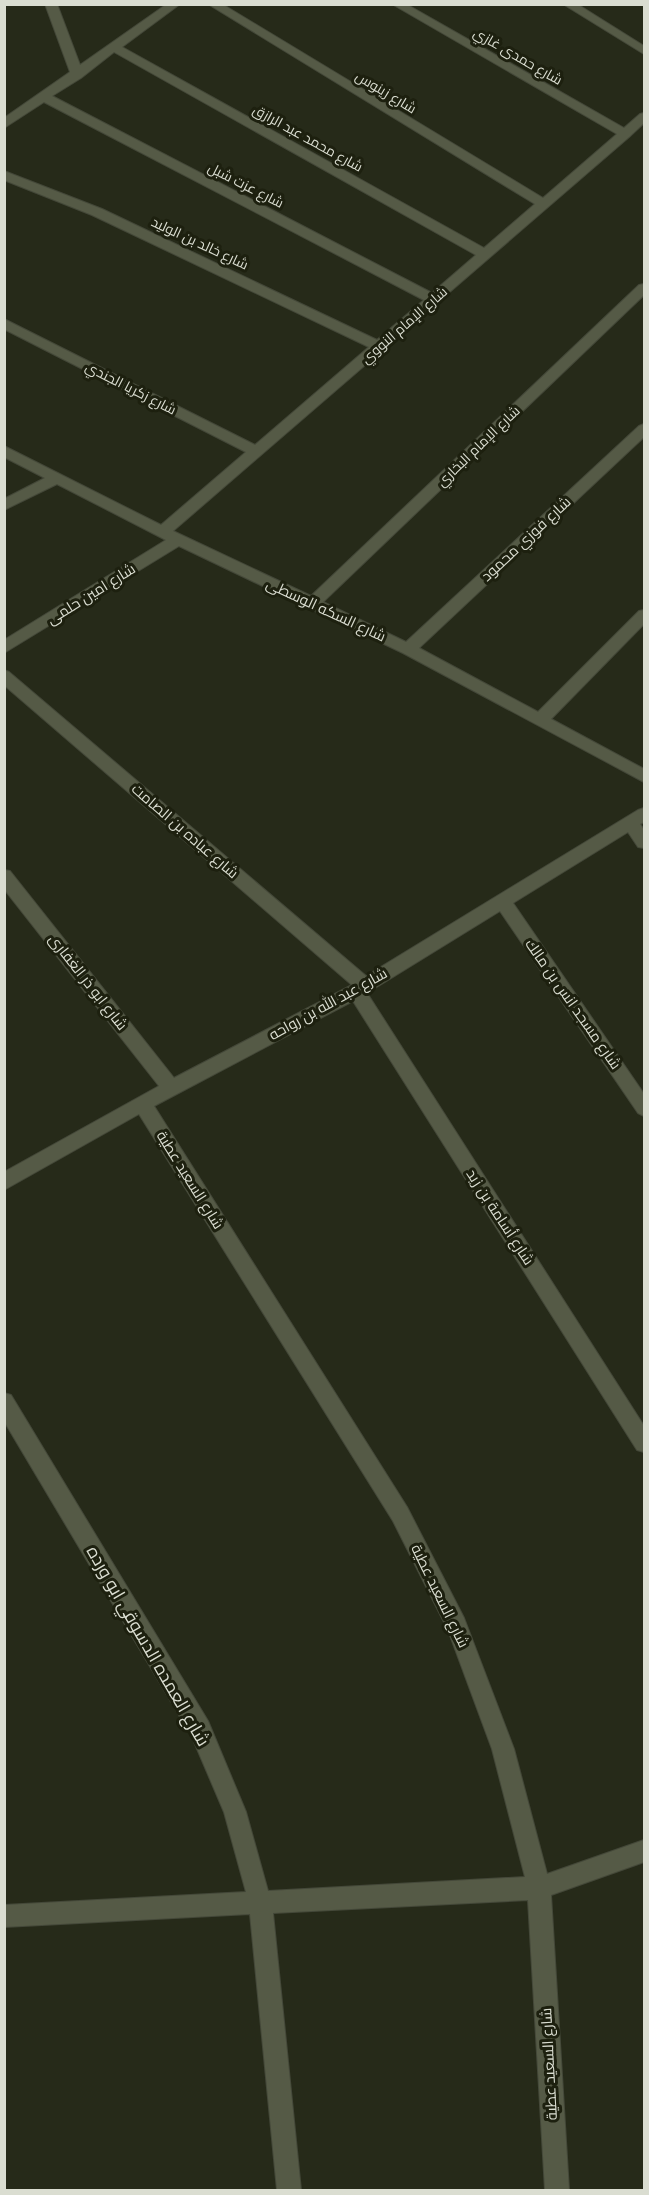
<svg xmlns="http://www.w3.org/2000/svg" width="649" height="2195" font-family="'PT Serif',Cairo,serif">
	<rect width="100%" height="100%" fill="#262a19"/>
	<g fill="none" stroke-linecap="round" stroke-linejoin="round">
		<g stroke="#444839" stroke-width="2">
			<g id="minor">
				<path d="M45,4H57L80,65L167,4H180L122,47L484,248L535,204L208,4H222L543,198L617,134L392,4H406L624,128L640,114L644,113V123L629,137L173,531L311,596L639,285L644,284V295L323,602L406,642L639,426L644,424V437L419,648L538,712L639,611L644,610V624L551,719L644,769V782L403,653L179,546L4,653V640L166,540L57,484L4,510V499L45,478L4,457V446L161,525L246,452L4,329V319L255,445L369,347L92,215L4,180V171L102,209L377,340L424,300L44,102L4,128V118L70,72ZM114,52L476,255L432,293L52,96L81,78Z"/>
				<polygon points="563,4 577,4 644,46 644,54"/>
				<polygon points="4,670 9,672 366,976 638,810 644,808 644,822 640,824 644,830 644,848 638,847 628,832 513,903 644,1094 644,1116 638,1113 500,911 367,993 644,1426 644,1452 637,1450 353,1001 154,1106 407,1507 464,1618 514,1749 547,1874 644,1840 644,1862 551,1895 569,2190 545,2190 528,1900 273,1913 301,2190 277,2190 250,1914 4,1927 4,1905 246,1892 224,1812 192,1737 4,1421 4,1393 11,1395 208,1721 246,1812 268,1891 525,1877 492,1749 448,1630 393,1521 139,1114 4,1190 4,1172 159,1086 4,889 4,870 10,871 174,1078 352,985 4,685"/>
			</g>
		</g>
		<use href="#minor" fill="#555a46" fill-rule="evenodd"/>
	</g>
	<g text-anchor="middle" stroke-width="6" stroke-linejoin="round" paint-order="stroke">
		<g font-size="14" fill="#daddd1" stroke="#1d200f">
			<text transform="translate(518 56) rotate(30)" y="5">شارع حمدى غازي</text>
			<text transform="translate(386 92) rotate(31)" y="5">شارع زينوس</text>
			<text transform="translate(308 138) rotate(29)" y="5">شارع محمد عبد الرازق</text>
			<text transform="translate(246 185) rotate(27)" y="5">شارع عزت شبل</text>
			<text transform="translate(200 243) rotate(25)" y="5">شارع خالد بن الوليد</text>
			<text transform="translate(404 325) rotate(-41)" y="5">شارع الإمام النووي</text>
			<text transform="translate(131 388) rotate(27)" y="5">شارع زكريا الجندي</text>
			<text transform="translate(478 446) rotate(-44)" y="5">شارع الإمام البخاري</text>
		</g>
		<g font-size="15" fill="#daddd1" stroke="#1d200f">
			<text transform="translate(526 539) rotate(-43)" y="5">شارع فوزي محمود</text>
			<text transform="translate(91 594) rotate(-32)" y="5">شارع امين حلمى</text>
			<text transform="translate(326 610) rotate(25)" y="5">شارع السكه الوسطى</text>
			<text transform="translate(185 831) rotate(41)" y="5">شارع عباده بن الصامت</text>
			<text transform="translate(88 982) rotate(52)" y="5">شارع ابو ذر الغفارى</text>
			<text transform="translate(328 1004) rotate(-29)" y="5">شارع عبد الله بن رواحه</text>
			<text transform="translate(573 1004) rotate(55)" y="5">شارع مسجد انس بن مالك</text>
			<text transform="translate(190 1180) rotate(58)" y="5">شارع السعيد عطية</text>
			<text transform="translate(500 1217) rotate(57)" y="5">شارع أسامة بن زيد</text>
			<text transform="translate(440 1596) rotate(64)" y="5">شارع السعيد عطية</text>
			<text transform="translate(549 2064) rotate(-93)" y="5">شارع السعيد عطية</text>
		</g>
		<g font-size="18" fill="#daddd1" stroke="#1d200f">
			<text transform="translate(148 1646) rotate(60)" y="6">شارع العمده الدسوقي ابو ورده</text>
		</g>
	</g>
	<rect width="649" height="2195" fill="none" stroke="#daddd1" stroke-width="12"/>
</svg>
